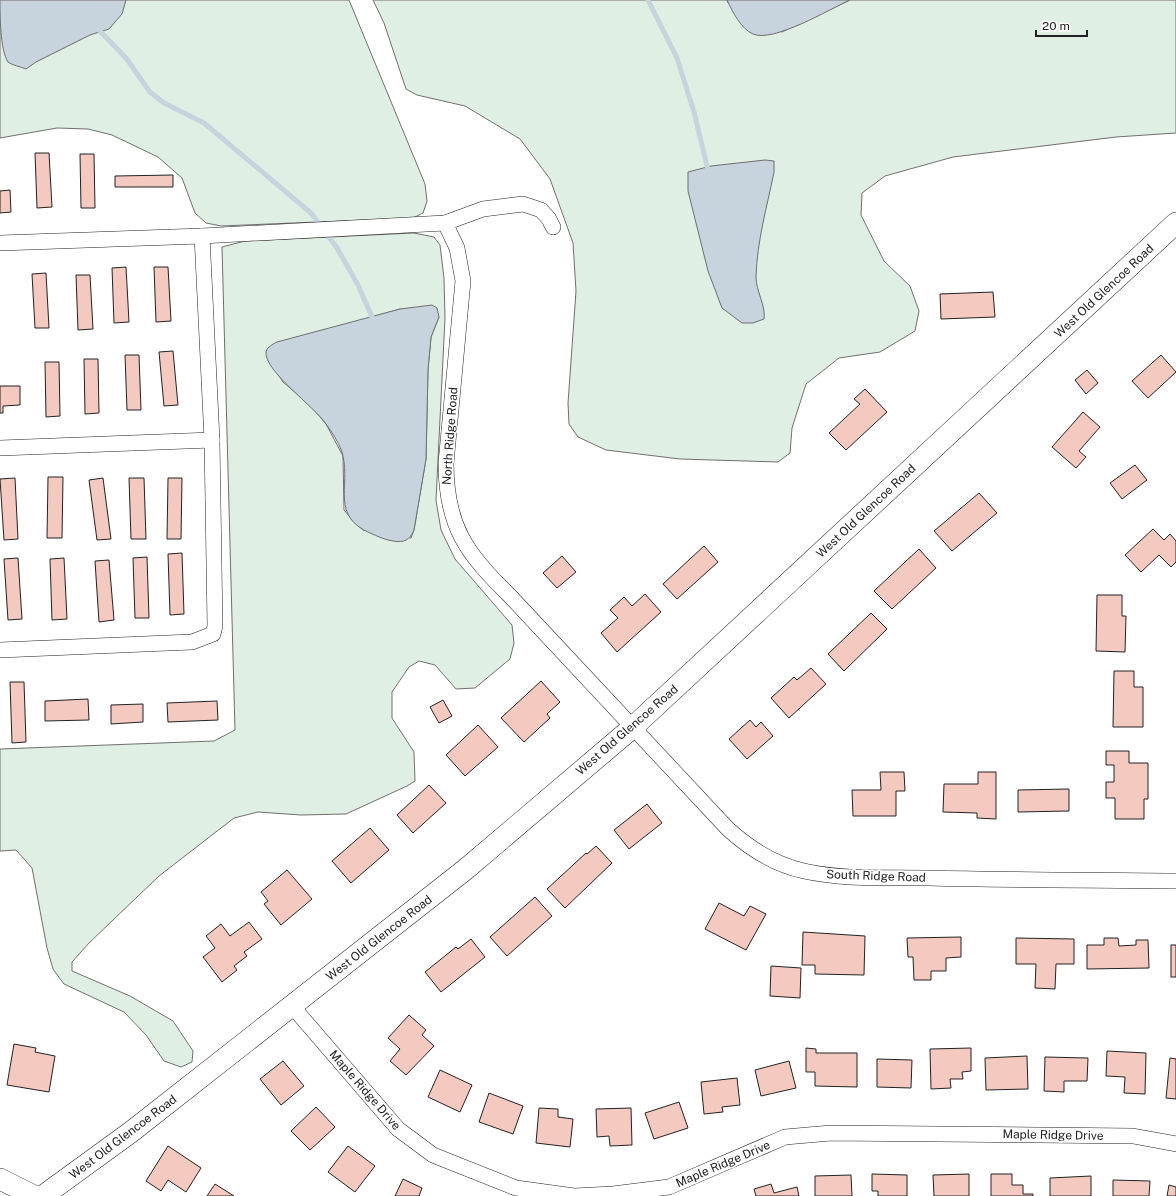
<svg xmlns="http://www.w3.org/2000/svg" width="1176" height="1196" font-family="'Public Sans',sans-serif">
	<rect width="100%" height="100%" fill="#fff"/>
	<g fill="#e0efe3" stroke="#6f6f6f" fill-rule="evenodd">
		<polygon points="0,0 349,0 425,184 427,201 423,213 413,218 221,226 206,223 195,213 182,178 158,157 112,135 88,129 57,128 0,138"/>
		<polygon points="373,0 727,0 728,3 782,32 850,0 1176,0 1176,133 1116,137 953,157 885,176 862,193 861,215 884,261 910,286 919,311 915,331 880,352 839,358 806,384 792,428 790,453 778,462 680,459 606,450 578,437 569,424 568,403 576,291 573,243 550,179 520,139 465,106 417,95 406,89 384,23"/>
		<path d="M414,233L434,237L440,245L444,278L445,318L436,500L441,530L455,559L512,625L514,643L510,659L475,688L456,689L435,665L419,661L409,667L392,692V718L414,752L415,781L407,786L346,814L301,815L258,812L234,818L159,876L89,943L72,962V971L130,996L173,1021L193,1051L192,1062L181,1067L164,1061L146,1035L124,1012L64,984L53,969L47,948L32,868L16,850L0,851V749L214,741L235,730L222,247L245,241ZM400,309L439,317L431,337L428,370L426,459L414,530L411,538L363,530L354,522L344,510L343,456L326,424L309,404L283,382L268,359L372,317Z"/>
	</g>
	<g fill="#c7d3dd" stroke="#6f6f6f">
		<path d="M0,0H126L122,14L109,29L90,35L36,62L26,69C21,67 12,65 8,62C0,50 0,15 0,0Z"/>
		<path d="M727,0H850C830,9 773,43 753,34C741,29 732,11 727,0Z"/>
		<path d="M765,160L774,161V172C767,207 757,241 756,277C756,291 766,306 764,319L753,323H742L722,308L708,271L688,191V172L711,166Z"/>
		<path d="M432,305L437,308L439,317L431,337L428,370L426,459L414,530C410,540 404,543 393,541C385,540 377,536 370,533C331,516 350,487 343,456C341,446 332,432 326,424C315,407 264,371 266,352C267,347 273,344 277,342L400,309Z"/>
	</g>
	<g fill="none" stroke-linecap="round" stroke-linejoin="round">
		<g stroke="#c7d3dd" stroke-width="5">
			<polyline points="648,0 677,58 694,112 709,174"/>
			<polyline points="97,28 126,58 150,92 164,103 204,123 311,213 337,248 358,285 372,317 372,322"/>
		</g>
	</g>
	<g fill="#f3c9c0" stroke="#222">
		<polygon points="35,153 49,153 52,207 37,208"/>
		<polygon points="80,154 94,154 95,208 81,208"/>
		<polygon points="173,175 173,187 115,187 115,176"/>
		<polygon points="10,190 11,212 0,213 0,191"/>
		<polygon points="126,267 129,322 114,323 112,268"/>
		<polygon points="154,267 168,267 171,321 156,322"/>
		<polygon points="46,273 49,328 35,328 32,274"/>
		<polygon points="76,275 90,275 93,329 78,330"/>
		<polygon points="993,292 995,317 941,319 940,294"/>
		<polygon points="173,351 178,405 164,406 159,352"/>
		<polygon points="125,355 139,355 141,410 127,410"/>
		<polygon points="1161,355 1176,372 1148,398 1132,381"/>
		<polygon points="84,359 98,359 99,413 85,414"/>
		<polygon points="45,362 59,362 60,416 46,417"/>
		<polygon points="1087,370 1098,383 1086,394 1075,380"/>
		<polygon points="0,386 20,386 20,405 3,406 3,413 0,413"/>
		<polygon points="865,389 887,412 846,450 829,433 860,404 854,399"/>
		<polygon points="1083,412 1100,427 1079,451 1086,457 1076,468 1052,447"/>
		<polygon points="1135,465 1147,480 1122,499 1110,483"/>
		<polygon points="48,477 63,477 62,538 47,538"/>
		<polygon points="15,478 18,539 4,540 0,479"/>
		<polygon points="103,478 111,539 97,540 89,480"/>
		<polygon points="129,478 144,478 146,539 131,539"/>
		<polygon points="168,478 182,478 181,539 167,539"/>
		<polygon points="979,493 997,513 952,551 934,531"/>
		<polygon points="1153,529 1164,540 1170,534 1176,541 1176,562 1171,567 1159,555 1141,572 1125,555"/>
		<polygon points="704,546 718,562 677,599 663,584"/>
		<polygon points="919,549 936,568 892,609 874,591"/>
		<polygon points="182,553 184,614 170,615 168,554"/>
		<polygon points="562,556 576,572 557,588 543,573"/>
		<polygon points="147,557 149,618 135,618 133,558"/>
		<polygon points="18,558 22,619 8,620 4,559"/>
		<polygon points="64,558 67,619 52,620 50,559"/>
		<polygon points="109,560 114,620 99,622 95,561"/>
		<polygon points="645,594 661,612 617,652 601,633 618,618 610,610 624,597 632,606"/>
		<polygon points="1097,595 1122,595 1122,616 1126,616 1125,652 1096,651"/>
		<polygon points="871,613 887,629 844,671 828,654"/>
		<polygon points="811,668 826,684 789,718 771,698 794,677 797,680"/>
		<polygon points="1114,671 1134,671 1134,687 1143,687 1143,727 1113,727"/>
		<polygon points="541,681 560,702 547,714 550,718 524,742 501,718"/>
		<polygon points="10,682 24,682 26,742 12,743"/>
		<polygon points="88,699 89,720 45,721 45,701"/>
		<polygon points="443,700 452,716 439,723 430,707"/>
		<polygon points="217,701 218,720 168,722 167,703"/>
		<polygon points="143,704 143,722 111,724 111,705"/>
		<polygon points="750,720 756,727 761,722 773,736 747,759 729,739"/>
		<polygon points="478,725 498,747 465,776 446,755"/>
		<polygon points="1106,751 1129,751 1129,763 1148,763 1148,799 1144,799 1144,819 1115,819 1115,798 1106,798 1106,782 1114,782 1114,765 1106,765"/>
		<polygon points="880,772 904,772 905,791 896,791 896,816 853,816 852,790 881,790"/>
		<polygon points="978,772 996,772 996,819 977,818 977,813 943,812 944,784 978,784"/>
		<polygon points="429,785 446,803 413,833 397,815"/>
		<polygon points="1069,789 1069,811 1018,812 1018,790"/>
		<polygon points="647,804 662,823 629,849 614,830"/>
		<polygon points="370,828 389,850 351,883 332,861"/>
		<polygon points="596,846 612,863 565,908 547,889 586,853 587,854"/>
		<polygon points="287,870 312,899 281,925 264,904 268,901 261,892"/>
		<polygon points="535,897 552,916 507,956 490,937"/>
		<polygon points="719,903 744,916 750,906 766,914 746,950 705,929"/>
		<polygon points="249,922 262,939 244,952 247,956 234,966 237,970 222,982 203,957 215,948 206,936 221,924 230,936"/>
		<polygon points="803,932 865,936 864,975 815,974 815,965 802,965"/>
		<polygon points="961,937 961,957 946,958 946,971 931,971 931,980 914,980 913,957 908,957 907,938"/>
		<polygon points="1016,938 1074,939 1074,964 1056,964 1055,989 1035,988 1036,964 1016,964"/>
		<polygon points="1104,938 1118,938 1119,946 1136,945 1136,940 1148,940 1149,968 1087,969 1087,945 1104,945"/>
		<polygon points="471,939 485,957 441,992 425,972 456,947 458,949"/>
		<rect x="1171" y="945" width="5" height="32"/>
		<polygon points="771,966 801,968 800,998 770,996"/>
		<polygon points="409,1015 426,1030 422,1035 434,1046 406,1075 390,1061 400,1049 388,1038"/>
		<polygon points="14,1044 36,1048 35,1052 55,1056 49,1092 7,1085"/>
		<polygon points="806,1048 816,1049 816,1053 857,1053 857,1087 815,1086 815,1072 806,1072"/>
		<polygon points="971,1048 971,1071 962,1072 963,1079 950,1079 951,1088 931,1089 930,1049"/>
		<polygon points="1107,1051 1146,1053 1145,1094 1124,1093 1125,1077 1106,1076"/>
		<polygon points="1027,1056 1028,1089 986,1090 985,1058"/>
		<polygon points="1045,1057 1088,1058 1087,1081 1064,1081 1064,1092 1044,1091"/>
		<polygon points="1170,1058 1176,1059 1176,1099 1166,1098"/>
		<polygon points="877,1059 912,1060 911,1088 877,1087"/>
		<polygon points="283,1061 304,1086 281,1105 260,1079"/>
		<polygon points="789,1061 796,1088 761,1096 755,1070"/>
		<polygon points="440,1070 472,1085 460,1112 428,1097"/>
		<polygon points="737,1078 740,1105 722,1107 723,1112 704,1114 701,1082"/>
		<polygon points="489,1093 523,1106 513,1134 479,1122"/>
		<polygon points="679,1102 688,1128 654,1139 645,1113"/>
		<polygon points="316,1107 335,1127 310,1150 291,1131"/>
		<polygon points="539,1108 558,1109 558,1117 573,1119 570,1147 536,1143"/>
		<polygon points="631,1108 632,1145 610,1146 609,1136 597,1137 596,1109"/>
		<polygon points="168,1146 201,1168 186,1192 168,1180 161,1191 146,1181"/>
		<polygon points="348,1146 375,1166 355,1192 328,1172"/>
		<polygon points="872,1174 907,1175 907,1196 878,1196 878,1191 872,1191"/>
		<polygon points="969,1174 969,1196 934,1196 933,1175"/>
		<polygon points="991,1174 1012,1174 1012,1185 1023,1185 1023,1194 1033,1194 1033,1196 991,1196"/>
		<polygon points="851,1175 852,1196 815,1196 815,1176"/>
		<polygon points="1091,1176 1091,1196 1050,1196 1050,1178"/>
		<polygon points="403,1179 422,1188 419,1196 395,1196"/>
		<polygon points="1113,1180 1150,1181 1149,1196 1113,1196"/>
		<polygon points="215,1184 234,1196 207,1196"/>
		<polygon points="771,1184 774,1193 797,1187 799,1196 756,1196 754,1189"/>
		<polygon points="1169,1185 1176,1187 1176,1196 1167,1196"/>
	</g>
	<g fill="none" stroke-linecap="round" stroke-linejoin="round">
		<g stroke="#222" stroke-width="16">
			<g id="street">
				<path d="M445,223L457,248L463,281L446,463C446,526 466,553 510,596L728,829C749,848 776,865 804,871C844,880 887,877 928,878C1010,880 1093,880 1176,881"/>
				<polyline points="0,243 202,236 445,223 483,209 523,204 541,210 549,219 553,227"/>
				<polyline points="0,448 212,440"/>
				<polyline points="0,650 192,642 213,634 215,626 212,440 202,236"/>
				<polyline points="292,1006 398,1129 433,1155 516,1188 574,1196 613,1194 669,1187 785,1137 831,1133 1133,1136 1176,1144"/>
			</g>
		</g>
		<g stroke="#222" stroke-width="22">
			<g id="secondary">
				<polyline points="0,1179 34,1196"/>
				<polyline points="43,1196 131,1132 466,869 632,728 1176,223"/>
			</g>
		</g>
		<use href="#street" stroke="#fff" stroke-width="15"/>
		<use href="#secondary" stroke="#fff" stroke-width="21"/>
	</g>
	<g text-anchor="middle" stroke-width="3" stroke-linejoin="round" paint-order="stroke">
		<g font-size="12" fill="#222" stroke="#fff">
			<text transform="translate(1104 291) rotate(-43)" y="4">West Old Glencoe Road</text>
			<text transform="translate(450 436) rotate(-86)" y="4">North Ridge Road</text>
			<text transform="translate(866 511) rotate(-43)" y="4">West Old Glencoe Road</text>
			<text transform="translate(627 730) rotate(-41)" y="4">West Old Glencoe Road</text>
			<text transform="translate(876 876) rotate(2)" y="4">South Ridge Road</text>
			<text transform="translate(379 938) rotate(-38)" y="4">West Old Glencoe Road</text>
			<text transform="translate(365 1090) rotate(49)" y="4">Maple Ridge Drive</text>
			<text transform="translate(1053 1135) rotate(1)" y="4">Maple Ridge Drive</text>
			<text transform="translate(123 1137) rotate(-37)" y="4">West Old Glencoe Road</text>
			<text transform="translate(723 1164) rotate(-23)" y="4">Maple Ridge Drive</text>
		</g>
	</g>
	<path d="M1036 30v6h51v-6" fill="none" stroke="#222222" stroke-width="2"/>
	<text x="1042" y="30" font-size="12" fill="#222222" stroke="#ffffff" stroke-width="3" paint-order="stroke">20 m</text>
</svg>
